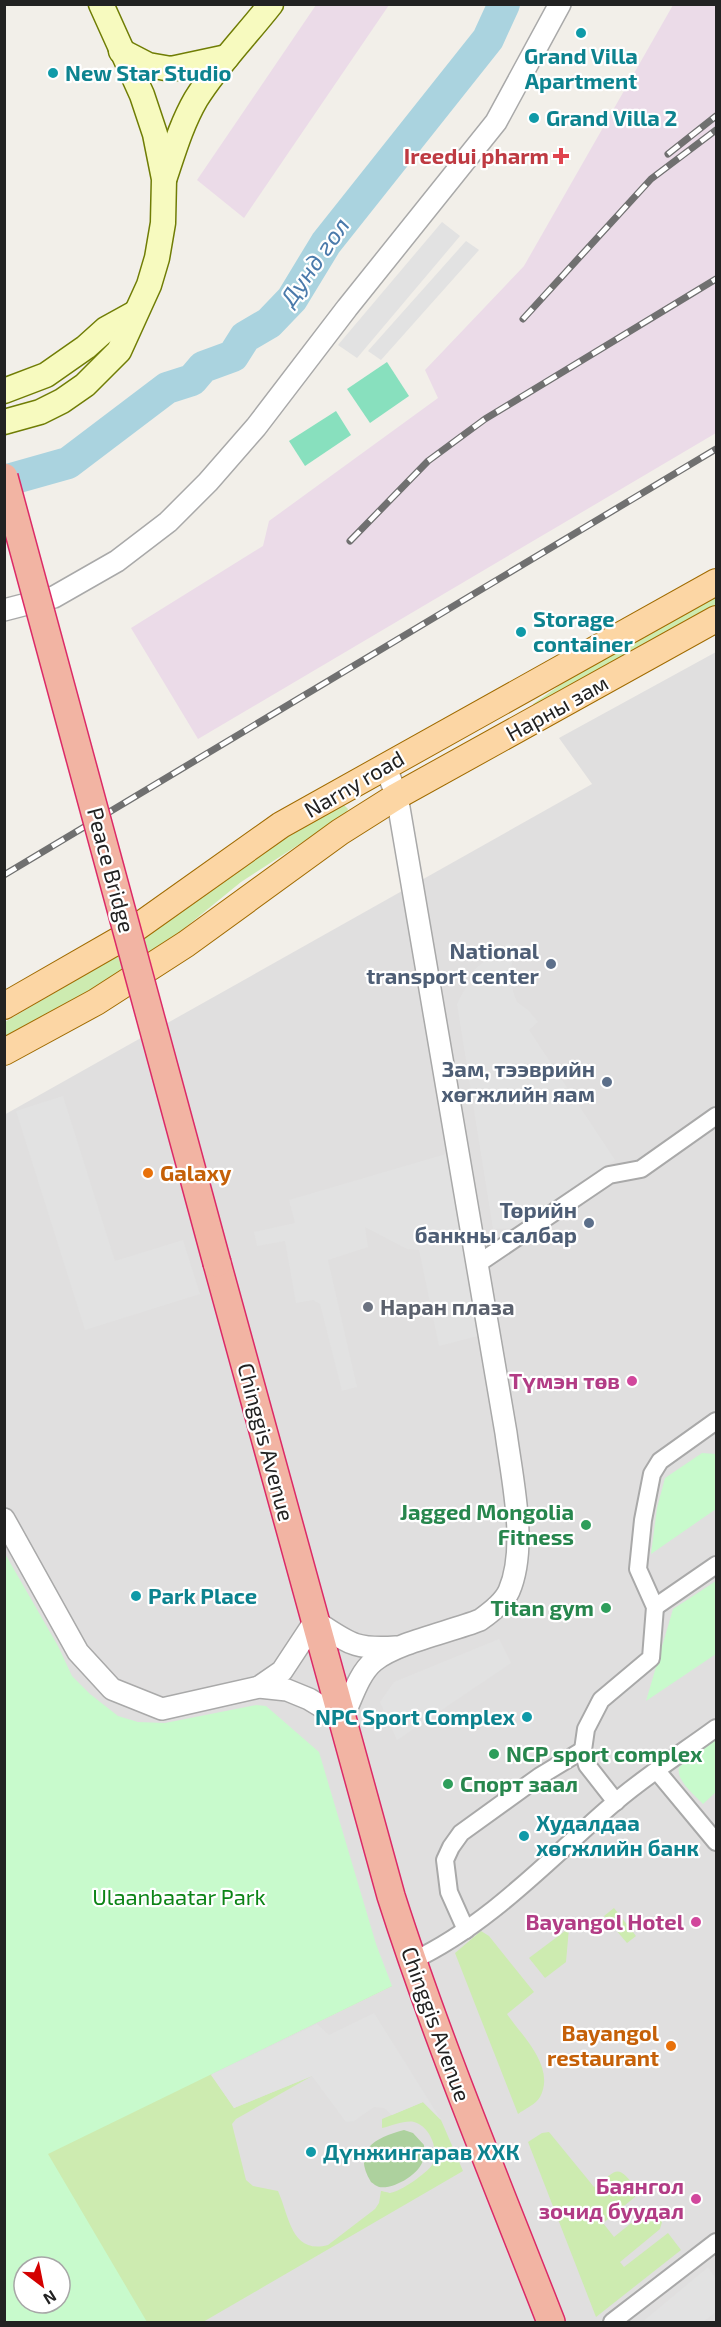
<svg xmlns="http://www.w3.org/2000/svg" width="721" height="2327" font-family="'Exo 2',sans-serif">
	<rect width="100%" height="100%" fill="#f2efe9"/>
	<path fill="#e0dfdf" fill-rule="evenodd" d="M716,652V2322H5L4,1115L592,784L559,738ZM24,2267H60V2303H24Z"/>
	<g fill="#ebdbe8">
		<polygon points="316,5 389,5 244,218 197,180"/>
		<polygon points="673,5 716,5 716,433 198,739 131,628 263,546 269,521 438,398 425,370 524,266"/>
	</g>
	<g fill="#cdebb0">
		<polygon points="716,595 716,605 534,706 533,704 580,671"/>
		<polygon points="344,805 348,809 346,814 241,882 165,944 103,985 5,1041 5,1022 95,969 156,929 236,868 336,808"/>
		<polygon points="614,1908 636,1936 627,1943 604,1916"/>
		<polygon points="569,1928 566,1962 545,1978 529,1958"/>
		<path d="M481,1931L489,1936L534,1992L507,2014C522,2036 556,2067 540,2097C536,2104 525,2109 518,2114L455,1953Z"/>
		<path d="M378,1985L392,1986L211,2074L234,2108L312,2076L236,2119L232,2124L246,2180L253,2186L278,2191C289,2215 291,2255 328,2245L375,2209L379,2203L381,2191C382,2191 390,2193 390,2193C400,2192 427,2173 432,2165C440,2151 430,2126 414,2122C405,2120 392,2126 382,2128V2119L423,2102L441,2120L463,2171L203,2322H119L30,2114Z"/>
		<path d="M549,2132L594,2187C619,2169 616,2163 637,2189L635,2197L603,2223L614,2237L646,2211L654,2212L662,2222L660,2229L620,2262L624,2267L668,2233L681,2250L596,2317L528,2142L542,2133Z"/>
	</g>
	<path fill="#add19e" d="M404,2130L413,2133L424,2145C424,2150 424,2156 423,2160C420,2174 393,2190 379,2187C376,2186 374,2184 371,2182C352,2150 374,2138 404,2130Z"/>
	<g fill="#c8facc" fill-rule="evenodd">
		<polygon points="702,1453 716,1454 716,1509 651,1554 657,1508 665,1478"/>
		<path d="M4,1552L58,1646L72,1676L90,1694L118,1716L138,1722L165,1723L256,1705L266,1706L319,1752L376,1944L392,1986L48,2154L147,2322H5ZM24,2267H60V2303H24Z"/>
		<polygon points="716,1581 716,1654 646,1701 673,1609"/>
		<path d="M716,1740V1792L703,1804C694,1794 676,1781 679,1767Z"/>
	</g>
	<g fill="#88e0be">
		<polygon points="387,362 409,396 370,423 347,389"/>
		<polygon points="336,411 351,435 305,466 289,441"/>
	</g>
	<g fill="#e2e2e2">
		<polygon points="442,222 460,236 357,358 338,345"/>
		<polygon points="466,241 479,250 381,360 368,351"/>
		<polygon points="508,943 516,947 510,972 513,991 517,1002 528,1010 538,1022 529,1030 615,1160 514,1228 493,1229 457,1004 475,969"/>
		<polygon points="63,1096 115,1261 183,1240 200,1294 85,1330 16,1111"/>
		<polygon points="446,1154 482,1335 439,1346 419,1250 407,1249 365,1227 368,1247 328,1260 357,1387 342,1391 320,1304 313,1300 296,1303 285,1241 257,1246 254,1232 295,1223 289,1200"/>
		<polygon points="499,1639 511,1663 397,1740 380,1702 394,1682"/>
		<polygon points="374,2013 441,2120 423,2102 392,2115 384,2108 374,2107 354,2121 346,2122 312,2076 234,2108 211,2075 317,2024 329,2035"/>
		<polygon points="708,2267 716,2279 716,2312 703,2322 642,2322"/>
	</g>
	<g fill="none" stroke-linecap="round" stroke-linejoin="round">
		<polyline stroke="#aad3df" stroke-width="5" points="16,489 41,471"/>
		<polyline stroke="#aad3df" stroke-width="32" points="4,481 68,463 167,388 192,380 203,367 233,356 245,337 269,323 292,299 326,243 488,39 504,4"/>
		<g stroke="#a9a9a9" stroke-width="20">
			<g id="minor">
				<polyline points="476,1265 609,1175 641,1169 716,1116"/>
				<polyline points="655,1607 716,1565"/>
				<polyline points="657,1771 716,1842"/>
				<polyline points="616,1802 587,1765 583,1750 586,1729 601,1700 651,1658 655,1607 638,1569 643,1520 652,1474 660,1461 716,1421"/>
				<polyline points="466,1930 449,1892 445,1860 451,1847 461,1833 540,1776 583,1750"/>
				<path d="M412,1961C489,1925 549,1859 613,1804C645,1776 682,1753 716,1728"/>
				<polyline points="612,2322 716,2242"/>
			</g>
		</g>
		<g stroke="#a9a9a9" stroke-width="24">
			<g id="tertiary">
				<polyline points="4,610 54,597 117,561 168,522 208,482 256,427 347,308 496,122 560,4"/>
				<path d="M4,1519L78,1652L112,1689L162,1709L259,1687L287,1690L309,1699L342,1719C351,1701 358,1674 374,1661C398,1642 450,1632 480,1620C490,1613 504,1602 509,1591C528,1547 512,1479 506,1433L397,796L385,766"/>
				<path d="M259,1687L282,1671L315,1621C349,1643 354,1650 396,1647"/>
			</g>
		</g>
		<g stroke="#707d05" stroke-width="27">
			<g id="secondary">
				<polyline points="121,51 148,65 171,69 227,57"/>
				<path d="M165,177C174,150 182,123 196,99C217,65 246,36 271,4"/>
				<polyline points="4,391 46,375 86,347 106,329 135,313"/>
				<polyline points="4,422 40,412 62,401 85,385 119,351 149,285 157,258 163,223 164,179 155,134 142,95 101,4"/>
			</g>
		</g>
		<g stroke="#a06b00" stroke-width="28">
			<g id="primary">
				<polyline points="4,1006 119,940 281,825 716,582"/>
				<polyline points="4,1052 96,1002 186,944 340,832 397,796 716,619"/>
			</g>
		</g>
		<g stroke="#dc2a67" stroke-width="30">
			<path id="trunk" d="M217,1263L391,1896C437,2040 496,2181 551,2322"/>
		</g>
		<use href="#minor" stroke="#fff" stroke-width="16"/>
		<use href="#tertiary" stroke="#fff" stroke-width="21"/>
		<use href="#secondary" stroke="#f7fabf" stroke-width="24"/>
		<use href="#primary" stroke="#fcd6a4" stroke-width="26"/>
		<use href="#trunk" stroke="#f2b4a3" stroke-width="27"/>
		<g stroke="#707070" stroke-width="7">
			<g id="rail">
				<polyline points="668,154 716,116"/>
				<polyline points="523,319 651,179 716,130"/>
				<polyline points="350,541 428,461 485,419 716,279"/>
				<polyline points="4,875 716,449"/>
			</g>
		</g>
		<use href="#rail" stroke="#fff" stroke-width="4.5" stroke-dasharray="14" stroke-linecap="butt"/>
		<g stroke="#dc2a67" stroke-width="30" stroke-linecap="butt">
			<polyline id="trunk-bridge" points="4,477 217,1263"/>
		</g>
		<use href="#trunk-bridge" stroke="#f2b4a3" stroke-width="27"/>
	</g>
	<g fill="#0f9aa8" stroke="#fff" stroke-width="2">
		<circle cx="581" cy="33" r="6"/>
		<circle cx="53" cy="73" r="6"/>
		<circle cx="534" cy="118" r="6"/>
		<circle cx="521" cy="632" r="6"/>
		<circle cx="136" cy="1596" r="6"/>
		<circle cx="527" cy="1717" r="6"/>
		<circle cx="524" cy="1836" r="6"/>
		<circle cx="311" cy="2152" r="6"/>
	</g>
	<path fill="#e0444e" stroke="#fff" stroke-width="2" d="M558 147h6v6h6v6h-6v6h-6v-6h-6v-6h6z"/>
	<g fill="#5c6f8a" stroke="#fff" stroke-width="2">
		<circle cx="551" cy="964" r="6"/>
		<circle cx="607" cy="1082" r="6"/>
		<circle cx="589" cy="1223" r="6"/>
	</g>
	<g fill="#e8710a" stroke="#fff" stroke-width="2">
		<circle cx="148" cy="1173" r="6"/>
		<circle cx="671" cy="2046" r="6"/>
	</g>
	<circle fill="#6b7280" stroke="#fff" stroke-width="2" cx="368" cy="1307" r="6"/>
	<g fill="#d1479c" stroke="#fff" stroke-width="2">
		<circle cx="632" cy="1381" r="6"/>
		<circle cx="696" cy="1922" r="6"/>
		<circle cx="696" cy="2199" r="6"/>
	</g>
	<g fill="#2e9e5b" stroke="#fff" stroke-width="2">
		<circle cx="586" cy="1525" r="6"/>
		<circle cx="606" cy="1608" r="6"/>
		<circle cx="494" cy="1754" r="6"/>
		<circle cx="448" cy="1784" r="6"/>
	</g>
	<g text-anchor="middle" stroke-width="4.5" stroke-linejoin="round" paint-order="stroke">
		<g font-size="22" font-weight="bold" fill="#0d838f" stroke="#fff" text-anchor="start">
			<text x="581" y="64" text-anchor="middle">Grand Villa<tspan x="581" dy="25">Apartment</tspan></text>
			<text x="65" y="81">New Star Studio</text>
			<text x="546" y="126">Grand Villa 2</text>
			<text x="533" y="627">Storage<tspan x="533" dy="25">container</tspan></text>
			<text x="148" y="1604">Park Place</text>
			<text x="515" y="1725" text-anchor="end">NPC Sport Complex</text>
			<text x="536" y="1831">Худалдаа<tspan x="536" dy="25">хөгжлийн банк</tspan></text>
			<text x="323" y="2160">Дүнжингарав ХХК</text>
		</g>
		<g font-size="22" font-weight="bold" fill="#be3a42" stroke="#fff" text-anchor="end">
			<text x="549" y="164">Ireedui pharm</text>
		</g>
		<g font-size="22" fill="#222" stroke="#fff">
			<text transform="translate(557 708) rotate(-29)" y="8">Нарны зам</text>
			<text transform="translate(354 784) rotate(-30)" y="8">Narny road</text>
			<text transform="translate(111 870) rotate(75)" y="8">Peace Bridge</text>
			<text transform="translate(266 1442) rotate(75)" y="8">Chinggis Avenue</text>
			<text transform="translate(436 2024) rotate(70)" y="8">Chinggis Avenue</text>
		</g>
		<g font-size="22" font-weight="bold" fill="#4e5e75" stroke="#fff" text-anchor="end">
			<text x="539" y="959">National<tspan x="539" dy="25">transport center</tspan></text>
			<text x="595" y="1077">Зам, тээврийн<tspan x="595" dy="25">хөгжлийн яам</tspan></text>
			<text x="577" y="1218">Төрийн<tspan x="577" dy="25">банкны салбар</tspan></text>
		</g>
		<g font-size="22" font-weight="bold" fill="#c56008" stroke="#fff" text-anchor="start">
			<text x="160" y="1181">Galaxy</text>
			<text x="659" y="2041" text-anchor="end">Bayangol<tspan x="659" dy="25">restaurant</tspan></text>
		</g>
		<g font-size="22" font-weight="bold" fill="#5b616d" stroke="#fff" text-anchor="start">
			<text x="380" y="1315">Наран плаза</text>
		</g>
		<g font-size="22" font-weight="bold" fill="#b23c85" stroke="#fff" text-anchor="end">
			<text x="620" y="1389">Түмэн төв</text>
			<text x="684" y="1930">Bayangol Hotel</text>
			<text x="684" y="2194">Баянгол<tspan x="684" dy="25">зочид буудал</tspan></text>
		</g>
		<g font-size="22" font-weight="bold" fill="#27864d" stroke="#fff" text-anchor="end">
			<text x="574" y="1520">Jagged Mongolia<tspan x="574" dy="25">Fitness</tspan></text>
			<text x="594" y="1616">Titan gym</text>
			<text x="506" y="1762" text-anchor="start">NCP sport complex</text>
			<text x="460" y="1792" text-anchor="start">Спорт заал</text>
		</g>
		<g font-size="22" fill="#0c8416" stroke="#fff">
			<text x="179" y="1905">Ulaanbaatar Park</text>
		</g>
		<g font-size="24" font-style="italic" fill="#4a7aab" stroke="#fff">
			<text transform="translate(315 262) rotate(-55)" y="8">Дунд гол</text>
		</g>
	</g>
	<rect width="721" height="2327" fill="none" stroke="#222222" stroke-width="12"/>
	<g transform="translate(42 2285) rotate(148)"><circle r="28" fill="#ffffff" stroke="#a7a7a7" stroke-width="1.5"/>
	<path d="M0-4.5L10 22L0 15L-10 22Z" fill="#d40000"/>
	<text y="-9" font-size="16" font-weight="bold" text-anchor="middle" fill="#222222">N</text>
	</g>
</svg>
